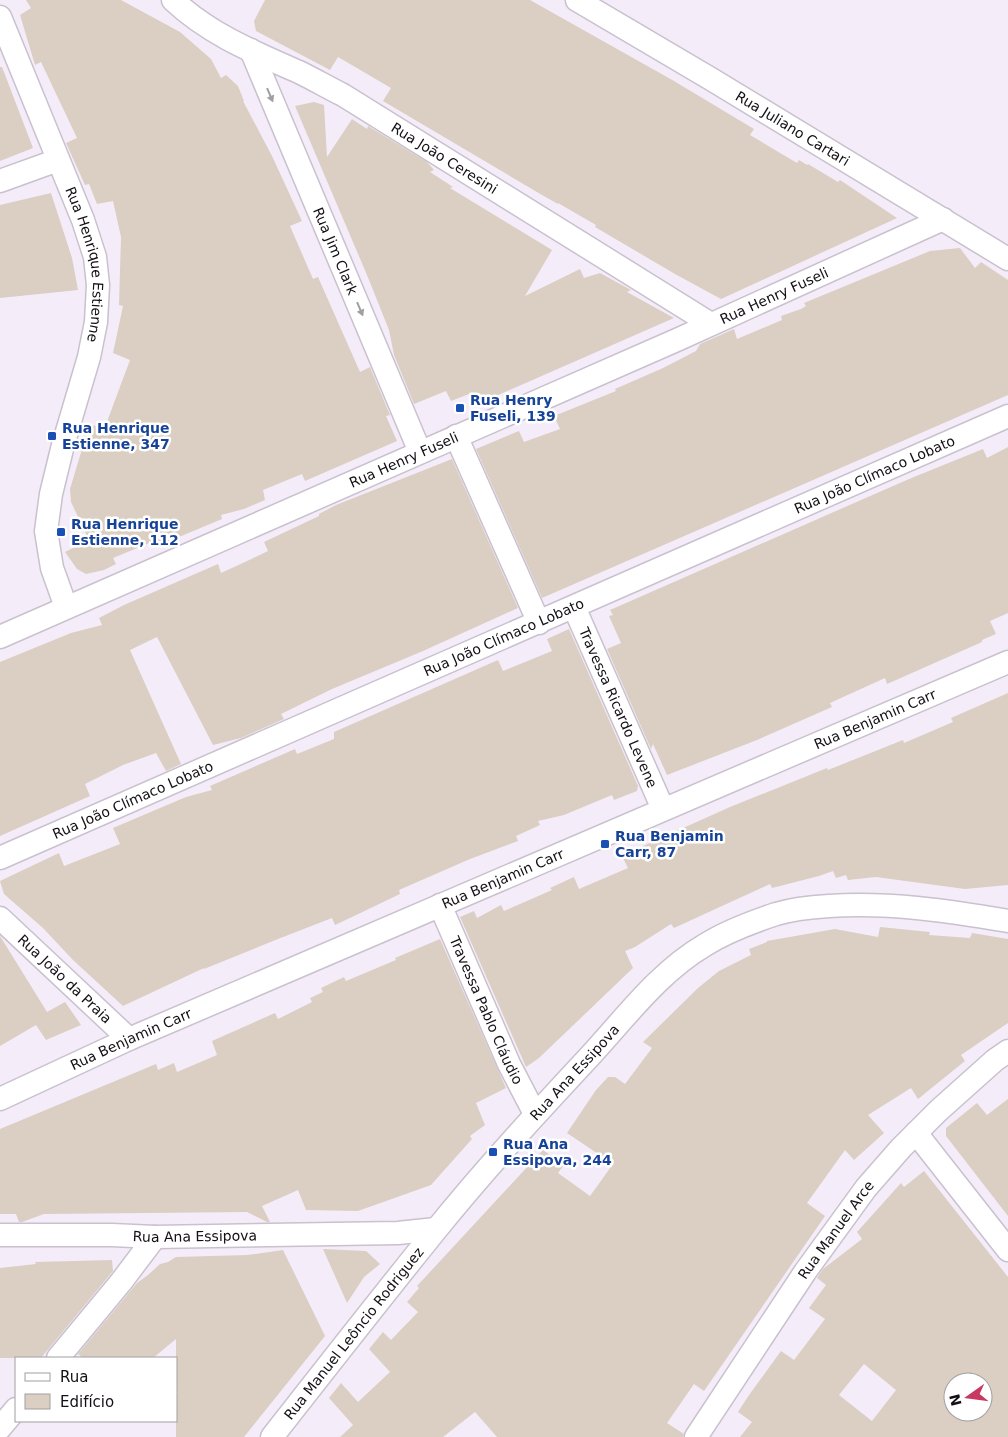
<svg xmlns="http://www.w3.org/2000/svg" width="1008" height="1437" font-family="'DejaVu Sans',sans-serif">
	<rect width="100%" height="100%" fill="#f5ecfa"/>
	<g fill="#dacfc2" fill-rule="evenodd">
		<polygon points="26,0 121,0 180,32 211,59 221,78 226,75 238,86 244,101 243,101 272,156 302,221 290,226 313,279 318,277 360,372 370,367 390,415 386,416 397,441 305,481 302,474 263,490 265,500 244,509 221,515 222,519 155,547 152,542 113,558 116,564 104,570 86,574 77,569 65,552 89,540 71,502 70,489 89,426 107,425 108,419 130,360 113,353 123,306 119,305 121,237 113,201 97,204 89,184 85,185 66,143 77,138 41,62 35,65 20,15 31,8"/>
		<polygon points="265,0 530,0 674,81 754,129 750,135 797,163 799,160 807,165 808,164 838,182 840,180 897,218 721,299 675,274 595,227 596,225 558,203 558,204 542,195 383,101 391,88 338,57 330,70 256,31 254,21"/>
		<polygon points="0,67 2,67 33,148 0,161"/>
		<polygon points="314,102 324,105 327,157 352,119 367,129 368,126 427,162 434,170 430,172 453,187 450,188 552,250 525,296 580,269 584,278 600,273 631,290 627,292 674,318 473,406 469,394 451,401 446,391 414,404 394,355 389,330 367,275 295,106"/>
		<polygon points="51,193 72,258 78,290 0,298 0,205"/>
		<polygon points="960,248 975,268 981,262 1008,280 1008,395 542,598 476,449 519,431 524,442 560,429 554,416 616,391 615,389 663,368 696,351 700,344 725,333 734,329 737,339 782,320 781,316 801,309 806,306 804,303 930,251"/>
		<polygon points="1008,447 1008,613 990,621 996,634 982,640 982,642 887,684 885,678 830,703 832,707 757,740 667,775 653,744 651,749 607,649 621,643 609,616 613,615 610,610 909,479 983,449 987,458"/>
		<polygon points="452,459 518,608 423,651 332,689 281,714 284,719 241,738 213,745 157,637 130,650 181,764 166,771 156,753 123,765 85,784 90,796 0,836 0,662 71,633 102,625 99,618 124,605 218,564 221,573 245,562 268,551 264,542 319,516 319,514 336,505"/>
		<polygon points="569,629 638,786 637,791 614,800 612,795 564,815 538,821 540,825 516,836 518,841 470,859 399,890 400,894 352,917 335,925 332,918 278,939 204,969 204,968 123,1006 73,960 43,928 4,894 0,881 59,853 64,866 120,844 113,828 186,797 212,790 210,786 295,749 297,754 334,739 334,732 498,660 503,671 552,651 547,639"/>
		<polygon points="1008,693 1008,885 965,889 876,877 848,880 846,875 836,878 833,871 819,876 772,888 770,884 674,928 671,924 635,947 625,951 633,968 539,1058 526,1067 460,917 474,911 477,918 501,905 504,911 552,890 550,888 574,877 579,889 628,868 622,856 634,850 730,807 827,768 828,770 903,740 904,743 953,722 951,718"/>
		<polygon points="880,927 930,932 929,935 970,938 972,933 1008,939 1008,1023 961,1055 965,1061 918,1099 911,1088 868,1115 884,1133 854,1160 845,1150 807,1203 825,1216 704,1391 694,1384 667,1423 684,1434 683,1437 497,1437 475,1412 443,1437 340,1437 353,1425 329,1398 341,1383 358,1402 390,1372 369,1349 383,1332 391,1340 418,1312 407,1302 419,1288 417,1286 543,1150 564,1165 558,1173 590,1196 613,1164 567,1133 596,1090 608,1077 615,1077 625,1084 652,1048 643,1042 698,988 719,971 751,955 749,949 767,942 767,941 835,929 878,937"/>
		<polygon points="0,936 47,1012 65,1002 81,1025 46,1040 36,1025 0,1046"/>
		<polygon points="440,939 506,1088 476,1103 485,1125 470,1136 472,1139 431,1185 358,1211 306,1210 298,1190 262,1206 270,1222 267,1222 247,1212 44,1214 22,1222 19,1222 16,1214 0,1214 0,1129 156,1064 158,1070 174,1063 177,1072 217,1055 212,1041 275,1013 278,1019 312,1002 310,998 323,992 321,988 344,977 346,981 396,960 395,958"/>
		<polygon points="1008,1099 1008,1216 946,1136 946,1128 977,1103 987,1115"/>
		<path d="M924,1171L1008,1277V1437H740L752,1422L738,1412L749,1395L781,1351L794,1360L825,1319L809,1308L826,1285L817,1278L823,1269L862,1239L857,1232L901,1183L904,1187ZM864,1364L896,1390L872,1421L839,1395ZM953,1382H983V1412H953Z"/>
		<polygon points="323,1249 366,1251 380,1264 364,1277 347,1303"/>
		<polygon points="283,1250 325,1336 244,1437 176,1437 176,1395 178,1392 176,1390 176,1339 153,1358 83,1358 78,1354 137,1283 148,1275 160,1264 168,1262 176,1257 248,1255"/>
		<polygon points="112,1260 113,1271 41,1358 0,1358 0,1268 36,1264 35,1262"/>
	</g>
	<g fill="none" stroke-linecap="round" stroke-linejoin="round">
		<g stroke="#c9c1ce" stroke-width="25">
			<g id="minor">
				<path id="s1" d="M173,0C210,35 256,53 301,73C315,80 329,88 343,95L711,324"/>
				<path id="s2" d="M577,0L711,79L1008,259"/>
				<path id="s3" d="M0,17L83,220L95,257L98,285L96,322L89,357L63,445L51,494L46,531L52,568L66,607"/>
				<path id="s4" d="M251,50L420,452"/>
				<polyline points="0,181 58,160"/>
				<polyline points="456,436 539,623"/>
				<path id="s5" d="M574,607L663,809"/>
				<path id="s6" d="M0,637L679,339L943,219"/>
				<path id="s7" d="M0,858L1008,416"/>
				<path id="s8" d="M440,905L509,1064L535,1114"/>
				<path id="s9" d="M0,918L129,1039"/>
				<path id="s10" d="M0,1099L129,1039L1008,662"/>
				<polyline points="916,1133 1008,1250"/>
				<path id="s11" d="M0,1235H112L155,1237L398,1233L436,1229"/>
				<polyline points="58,1358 121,1282 155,1237"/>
				<polyline points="0,1428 16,1409"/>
				<path id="s12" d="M272,1437C326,1368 380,1299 435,1231C484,1170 537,1113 590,1056C626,1017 659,972 705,945C727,931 752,922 776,914C793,909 812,907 829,906C890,902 949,911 1008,921"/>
				<path id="s13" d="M696,1437L805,1272L866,1188L901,1148L938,1111L995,1060L1008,1051"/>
			</g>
		</g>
		<use href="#minor" stroke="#fff" stroke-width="22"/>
	</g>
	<defs><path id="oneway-solid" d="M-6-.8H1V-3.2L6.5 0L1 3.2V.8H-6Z" transform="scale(1.25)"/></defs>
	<g fill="#a19fa1">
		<use href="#oneway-solid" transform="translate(270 95) rotate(67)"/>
		<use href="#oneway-solid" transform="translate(360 309) rotate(67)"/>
	</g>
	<g fill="#1a4fb4" stroke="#fff" stroke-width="2">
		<rect x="455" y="403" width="10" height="10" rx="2.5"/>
		<rect x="47" y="431" width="10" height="10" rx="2.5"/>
		<rect x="56" y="527" width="10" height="10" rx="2.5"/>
		<rect x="600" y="839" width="10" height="10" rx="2.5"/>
		<rect x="488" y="1147" width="10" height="10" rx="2.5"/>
	</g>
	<g text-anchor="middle" stroke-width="5" stroke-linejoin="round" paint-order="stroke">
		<g font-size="14" fill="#130f14" stroke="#fff">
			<text dy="5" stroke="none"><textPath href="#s2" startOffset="251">Rua Juliano Cartari</textPath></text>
			<text dy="5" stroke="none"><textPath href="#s1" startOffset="315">Rua João Ceresini</textPath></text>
			<text dy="5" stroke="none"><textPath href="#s4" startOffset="218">Rua Jim Clark</textPath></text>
			<text dy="5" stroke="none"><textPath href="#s3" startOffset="264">Rua Henrique Estienne</textPath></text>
			<text dy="5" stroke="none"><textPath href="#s6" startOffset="846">Rua Henry Fuseli</textPath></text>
			<text dy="5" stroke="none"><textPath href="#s6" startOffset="441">Rua Henry Fuseli</textPath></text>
			<text dy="5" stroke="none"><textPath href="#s7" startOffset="955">Rua João Clímaco Lobato</textPath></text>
			<text dy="5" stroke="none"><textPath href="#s7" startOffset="550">Rua João Clímaco Lobato</textPath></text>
			<text dy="5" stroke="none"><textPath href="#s5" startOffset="110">Travessa Ricardo Levene</textPath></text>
			<text dy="5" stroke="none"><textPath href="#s10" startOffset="954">Rua Benjamin Carr</textPath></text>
			<text dy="5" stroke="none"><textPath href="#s7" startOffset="145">Rua João Clímaco Lobato</textPath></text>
			<text dy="5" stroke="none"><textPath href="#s10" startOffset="549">Rua Benjamin Carr</textPath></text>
			<text dy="5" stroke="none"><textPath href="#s9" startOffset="89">Rua João da Praia</textPath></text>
			<text dy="5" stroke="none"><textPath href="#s8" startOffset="115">Travessa Pablo Cláudio</textPath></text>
			<text dy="5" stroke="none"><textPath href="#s10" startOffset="144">Rua Benjamin Carr</textPath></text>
			<text dy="5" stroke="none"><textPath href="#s12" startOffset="474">Rua Ana Essipova</textPath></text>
			<text dy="5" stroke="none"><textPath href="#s13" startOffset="250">Rua Manuel Arce</textPath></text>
			<text dy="5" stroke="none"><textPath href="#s11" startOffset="195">Rua Ana Essipova</textPath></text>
			<text dy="5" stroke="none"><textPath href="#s12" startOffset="132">Rua Manuel Leôncio Rodriguez</textPath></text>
		</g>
		<g font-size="14" font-weight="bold" fill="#164399" stroke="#fff" text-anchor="start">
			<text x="470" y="405">Rua Henry<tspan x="470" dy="16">Fuseli, 139</tspan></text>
			<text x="62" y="433">Rua Henrique<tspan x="62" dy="16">Estienne, 347</tspan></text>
			<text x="71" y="529">Rua Henrique<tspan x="71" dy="16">Estienne, 112</tspan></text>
			<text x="615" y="841">Rua Benjamin<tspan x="615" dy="16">Carr, 87</tspan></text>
			<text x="503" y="1149">Rua Ana<tspan x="503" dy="16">Essipova, 244</tspan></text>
		</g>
	</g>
	<rect x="15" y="1357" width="162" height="65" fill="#ffffff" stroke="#a19fa1"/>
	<rect x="25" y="1373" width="25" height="8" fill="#ffffff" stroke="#a19fa1"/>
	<text x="60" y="1382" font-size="15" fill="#130f14">Rua</text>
	<rect x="25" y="1394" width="25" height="15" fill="#dacfc2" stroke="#a19fa1"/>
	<text x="60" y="1407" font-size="15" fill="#130f14">Edifício</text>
	<g transform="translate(968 1397) rotate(256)"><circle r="24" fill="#ffffff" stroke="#a19fa1"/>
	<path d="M0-4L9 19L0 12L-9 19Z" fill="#c83961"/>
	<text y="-8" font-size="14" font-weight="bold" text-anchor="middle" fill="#130f14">N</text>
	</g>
</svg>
